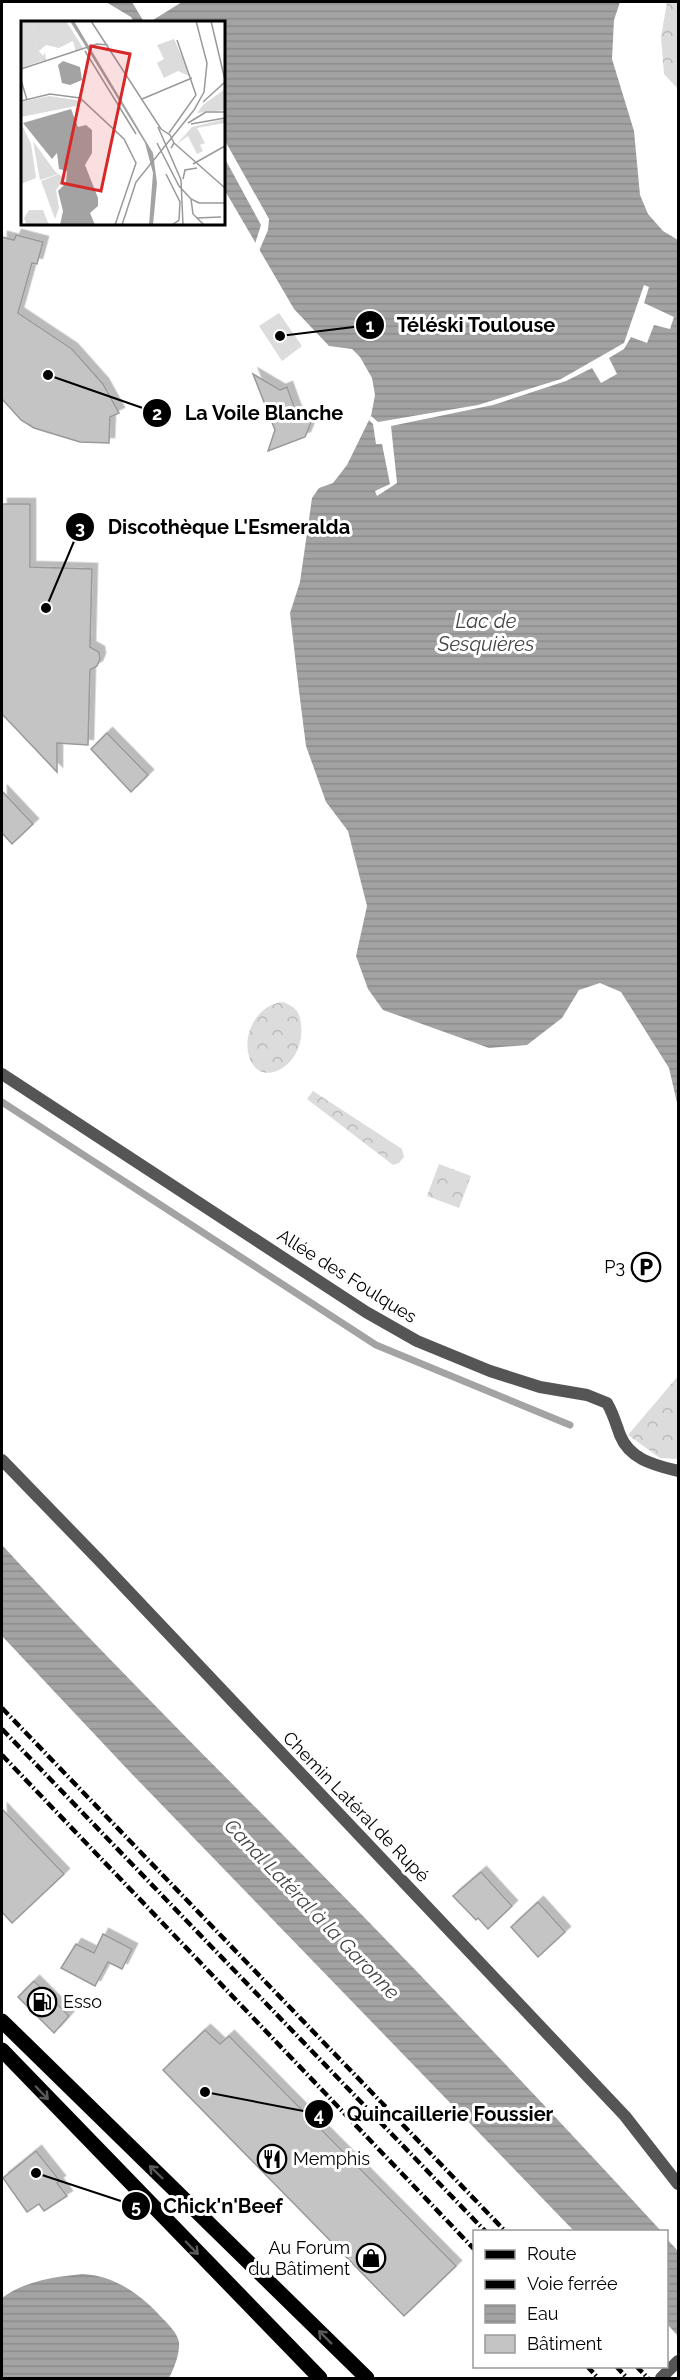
<svg xmlns="http://www.w3.org/2000/svg" width="680" height="2380" font-family="Raleway,sans-serif">
	<defs>
		<pattern id="forest-crowns" width="20" height="18" patternUnits="userSpaceOnUse" patternTransform="scale(1.5)"><rect width="20" height="18" fill="#dcdcdc"/><path d="M2 6a3 3 0 1 1 6 0M12 15a3 3 0 1 1 6 0" fill="none" stroke="#bbb"/></pattern>
		<pattern id="water-rules" width="6" height="5" patternUnits="userSpaceOnUse" patternTransform="scale(1.5)"><rect width="6" height="5" fill="#a3a3a3"/><path d="M0 2.5h6" fill="none" stroke="#8b8b8b"/></pattern>
		<filter id="shadow"><feDropShadow dx="5.5" dy="-5.5" stdDeviation="0" flood-color="#0004"/></filter>
	</defs>
	<rect width="100%" height="100%" fill="#fff"/>
	<polygon fill="#dcdcdc" points="279,313 302,346 282,361 259,326"/>
	<g fill="url(#forest-crowns)">
		<polygon points="667,2 678,2 678,89 664,74 661,37"/>
		<path d="M283,1002C295,1007 300,1011 301,1025C306,1069 255,1092 248,1052C244,1029 260,1004 283,1002Z"/>
		<polygon points="313,1091 402,1149 404,1157 399,1163 393,1165 307,1099"/>
		<polygon points="439,1164 471,1176 459,1208 427,1196"/>
		<polygon points="678,1376 678,1459 660,1458 628,1435"/>
	</g>
	<g fill="url(#water-rules)">
		<polygon points="106,2 620,2 614,20 612,59 634,131 640,195 648,214 663,231 678,240 678,1107 669,1068 621,992 600,983 579,990 562,1018 527,1045 489,1048 383,1010 368,989 356,956 367,906 348,831 326,802 306,746 299,691 290,613 300,582 312,498 319,488 333,483 347,465 371,416 375,395 372,378 360,357 352,349 329,346 294,309 224,189 224,22 134,22 131,17"/>
		<path d="M2,1545C118,1671 241,1792 362,1915C463,2019 563,2124 661,2231H574L130,1772L2,1636Z"/>
		<polygon points="666,2238 678,2251 678,2336 667,2324"/>
		<path d="M82,2274C114,2275 142,2295 163,2319C169,2325 177,2333 179,2342C180,2354 174,2368 169,2378H2V2298C24,2281 54,2277 82,2274Z"/>
	</g>
	<g fill="#fff">
		<polygon points="132,2 182,2 153,20 154,22 144,22"/>
		<polygon points="224,139 269,219 268,230 259,251 255,244 261,225 224,157"/>
		<polygon points="644,285 649,287 644,303 674,317 670,329 654,325 647,343 631,337 624,349 609,358 617,374 601,383 592,368 566,381 493,405 391,426 397,483 377,496 375,491 390,484 382,444 376,444 373,424 369,420 371,416 378,422 478,405 561,379 624,343"/>
	</g>
	<g fill="none" stroke-linecap="round" stroke-linejoin="round">
		<polyline stroke="#a3a3a3" stroke-width="7" points="2,1102 376,1345 570,1425"/>
	</g>
	<g fill="#c4c4c4" stroke="#999" stroke-width="1.5" filter="url(#shadow)">
		<polygon points="16,235 43,242 37,264 32,263 18,313 72,349 103,384 119,413 110,417 109,443 80,442 34,428 21,420 2,399 2,237 14,240"/>
		<polygon points="253,374 280,390 287,387 296,412 312,420 305,437 268,451 275,430"/>
		<polygon points="2,504 30,504 30,567 92,569 90,647 99,652 100,659 97,666 90,670 88,745 57,743 57,772 2,714"/>
		<polygon points="107,733 148,775 131,792 91,749"/>
		<polygon points="2,791 33,824 12,844 2,833"/>
		<polygon points="2,1809 64,1874 12,1923 2,1912"/>
		<polygon points="481,1872 512,1906 488,1929 478,1918 476,1920 453,1896"/>
		<polygon points="538,1902 565,1932 538,1957 511,1927"/>
		<polygon points="103,1934 132,1949 122,1969 108,1962 95,1986 61,1968 76,1944 94,1953"/>
		<polygon points="34,1981 69,2016 54,2033 18,1997"/>
		<polygon points="205,2030 220,2044 229,2036 456,2266 404,2316 163,2070"/>
		<polygon points="36,2151 60,2181 57,2183 67,2196 44,2211 39,2204 27,2212 3,2178"/>
	</g>
	<g fill="none" stroke-linecap="round" stroke-linejoin="round">
		<g stroke="#555" stroke-width="12">
			<path d="M2,1074L366,1312L417,1341L490,1371L540,1387L587,1395L607,1403C613,1413 616,1424 620,1435C630,1460 655,1465 678,1471"/>
			<polyline points="2,1460 98,1559 625,2116 678,2184"/>
			<polyline points="661,2378 678,2361"/>
		</g>
		<g stroke="#000" stroke-width="15">
			<polyline points="2,2021 367,2378"/>
			<polyline points="2,2050 320,2378"/>
		</g>
		<g stroke="#000" stroke-width="4.5" stroke-dasharray="9 3 1.5 3" stroke-linecap="butt">
			<polyline points="2,1708 506,2232"/>
			<polyline points="2,1729 486,2232"/>
			<polyline points="2,1755 474,2249"/>
			<polyline points="587,2366 598,2378"/>
			<polyline points="616,2366 627,2378"/>
			<polyline points="636,2366 648,2378"/>
		</g>
	</g>
	<defs><path id="oneway-shaft" d="M-6 0H5M1.5-3L5.5 0L1.5 3" fill="none" stroke-width="1.6" stroke-linecap="round" stroke-linejoin="round" transform="scale(1.5)"/></defs>
	<g stroke="#595959">
		<use href="#oneway-shaft" transform="translate(42 2093) rotate(46)"/>
		<use href="#oneway-shaft" transform="translate(156 2172) rotate(-136)"/>
		<use href="#oneway-shaft" transform="translate(192 2248) rotate(46)"/>
		<use href="#oneway-shaft" transform="translate(325 2337) rotate(-135)"/>
	</g>
	<defs>
		<g id="parking-ring" transform="scale(1.5)"><circle r="9.5" fill="#fff" stroke="#000" stroke-width="1.5"/><path d="M-3.5-5.5H1a3.5 3.5 0 0 1 0 7H-1V5.5H-3.5ZM-1-3.4V-.6H.8a1.4 1.4 0 0 0 0-2.8Z" fill="#000"/></g>
		<g id="fuel-ring" transform="scale(1.5)"><circle r="9.5" fill="#fff" stroke="#000" stroke-width="1.5"/><path d="M-5.5-6h7V0h2V4h1.3V-2.5L3-4.5l.8-.8L6-3V5H2.5V1h-1V6h-7ZM-4.2-4.7v3.2H.2V-4.7Z" fill="#000"/></g>
		<g id="restaurant-ring" transform="scale(1.5)"><circle r="9.5" fill="#fff" stroke="#000" stroke-width="1.5"/><path d="M-5-6h1v4h1v-4h1v4h1v-4h1v5L-1.5 .5V6h-2V.5L-5-1ZM5-6V6H3V1.5H1.5Q1.5-4 5-6Z" fill="#000"/></g>
		<g id="shop-ring" transform="scale(1.5)"><circle r="9.5" fill="#fff" stroke="#000" stroke-width="1.5"/><path d="M-5-2.5h2.3a2.7 3.5 0 0 1 5.4 0H5L5.5 6h-11ZM-1.5-2.5h3a1.5 2.3 0 0 0-3 0Z" fill="#000"/></g>
	</defs>
	<g fill-rule="evenodd">
		<use href="#parking-ring" x="646" y="1267"/>
		<use href="#fuel-ring" x="42" y="2002"/>
		<use href="#restaurant-ring" x="272" y="2159"/>
		<use href="#shop-ring" x="371" y="2258"/>
	</g>
	<g text-anchor="middle" stroke-width="6" stroke-linejoin="round" paint-order="stroke">
		<g font-size="18" fill="#000" stroke="#fff" text-anchor="end">
			<text x="625" y="1273">P3</text>
			<text x="63" y="2008" text-anchor="start">Esso</text>
			<text x="293" y="2165" text-anchor="start">Memphis</text>
			<text x="350" y="2254">Au Forum<tspan x="350" dy="21">du Bâtiment</tspan></text>
		</g>
		<g font-size="18" fill="#000" stroke="#fff">
			<text transform="translate(347 1276) rotate(32)" y="6">Allée des Foulques</text>
			<text transform="translate(356 1807) rotate(46)" y="6">Chemin Latéral de Rupé</text>
		</g>
		<g font-size="20" font-style="italic" fill="#444" stroke="#fff">
			<text x="486" y="628">Lac de<tspan x="486" dy="23">Sesquières</tspan></text>
			<text transform="translate(312 1909) rotate(46)" y="7">Canal Latéral à la Garonne</text>
		</g>
	</g>
	<g transform="translate(21 21)">
		<rect width="204" height="204" fill="#fff"/>
		<path d="M0,0H45L62,27L55,31L52,20L38,27L25,24L18,30L22,35L24,31L25,39L20,40L11,5L0,6ZM153,18L170,56L157,50L143,57L136,42L143,38L136,24ZM204,98V102L176,107L184,122L179,124L182,130L176,133L167,115L156,123L171,106ZM12,120L33,149L37,153L19,159ZM8,189H22L28,204H6L3,197Z" fill="#dcdcdc"/>
		<path d="M11,4L20,40L0,47V6ZM204,68V89L176,92L182,84ZM28,75L62,80L55,85L0,96V81ZM0,102L10,123L15,157L0,163ZM38,153L43,158L35,169L38,187L34,198L20,160Z" fill="#dcdcdc"/>
		<path d="M49,0H53L132,132L136,162L132,204H128L132,152L124,122ZM42,40L59,46L61,59L49,64L41,62L37,44ZM50,88L57,106L65,104L71,109V132L64,144L77,177V185L69,192L74,204H39L42,190L37,170L45,162L46,150L38,148L36,132L31,138L2,102Z" fill="#a3a3a3"/>
		<path fill="none" stroke="#999" stroke-width="1.5" d="M70,0L140,108L149,114L153,122L150,127M190,0L204,59M64,30L115,113M0,48L76,23L87,24M0,59L6,79M121,78L171,57M0,80L29,73L59,77L103,118L115,142L94,204M182,81L204,61M167,102L185,91H204M170,103L204,97M137,106L160,159L162,204M148,112L175,74L156,19M136,122L158,165L170,178L178,182H204M153,122L204,167M172,143L204,125M145,153L159,181L158,199L151,204M162,158L164,149L176,147M170,178L172,193L183,204M175,197L200,196M101,204L115,161L173,89L183,71L186,42L175,0"/>
		<path fill="#d62828" fill-opacity="0.15" stroke="#d62828" stroke-width="3" d="M70,25L109,33L80,170L41,162Z"/>
		<rect width="204" height="204" fill="none" stroke="#000" stroke-width="3"/>
	</g>
	<path fill="none" stroke="#000" stroke-width="2" d="M280 336L370 325M48 375L157 413M46 608L80 527M205 2092L319 2114M36 2173L136 2206"/>
	<g fill="#000" stroke="#fff" stroke-width="2">
		<circle cx="280" cy="336" r="6"/>
		<circle cx="48" cy="375" r="6"/>
		<circle cx="46" cy="608" r="6"/>
		<circle cx="205" cy="2092" r="6"/>
		<circle cx="36" cy="2173" r="6"/>
		<circle cx="370" cy="325" r="15"/>
		<circle cx="157" cy="413" r="15"/>
		<circle cx="80" cy="527" r="15"/>
		<circle cx="319" cy="2114" r="15"/>
		<circle cx="136" cy="2206" r="15"/>
	</g>
	<g font-size="18" text-anchor="middle" font-weight="bold" fill="#fff">
		<text x="370" y="332">1</text>
		<text x="157" y="420">2</text>
		<text x="80" y="534">3</text>
		<text x="319" y="2121">4</text>
		<text x="136" y="2213">5</text>
	</g>
	<g font-size="20" text-anchor="middle" font-weight="bold" fill="#000" stroke="#fff" stroke-width="6" stroke-linejoin="round" paint-order="stroke">
		<text x="476" y="332">Téléski Toulouse</text>
		<text x="264" y="420">La Voile Blanche</text>
		<text x="229" y="534">Discothèque L'Esmeralda</text>
		<text x="450" y="2121">Quincaillerie Foussier</text>
		<text x="223" y="2213">Chick'n'Beef</text>
	</g>
	<rect width="680" height="2380" fill="none" stroke="#000000" stroke-width="6"/>
	<rect x="473" y="2230" width="195" height="138" fill="#ffffff" stroke="#999999" stroke-width="1.5"/>
	<rect x="485" y="2250" width="30" height="9" fill="#000000" stroke="#999999" stroke-width="1.5"/>
	<text x="527" y="2260" font-size="18" fill="#000000">Route</text>
	<rect x="485" y="2280" width="30" height="9" fill="#000000" stroke="#999999" stroke-width="1.5"/>
	<text x="527" y="2290" font-size="18" fill="#000000">Voie ferrée</text>
	<rect x="485" y="2305" width="30" height="18" fill="url(#water-rules)" stroke="#999999" stroke-width="1.5"/>
	<text x="527" y="2320" font-size="18" fill="#000000">Eau</text>
	<rect x="485" y="2335" width="30" height="18" fill="#c4c4c4" stroke="#999999" stroke-width="1.5"/>
	<text x="527" y="2350" font-size="18" fill="#000000">Bâtiment</text>
</svg>
